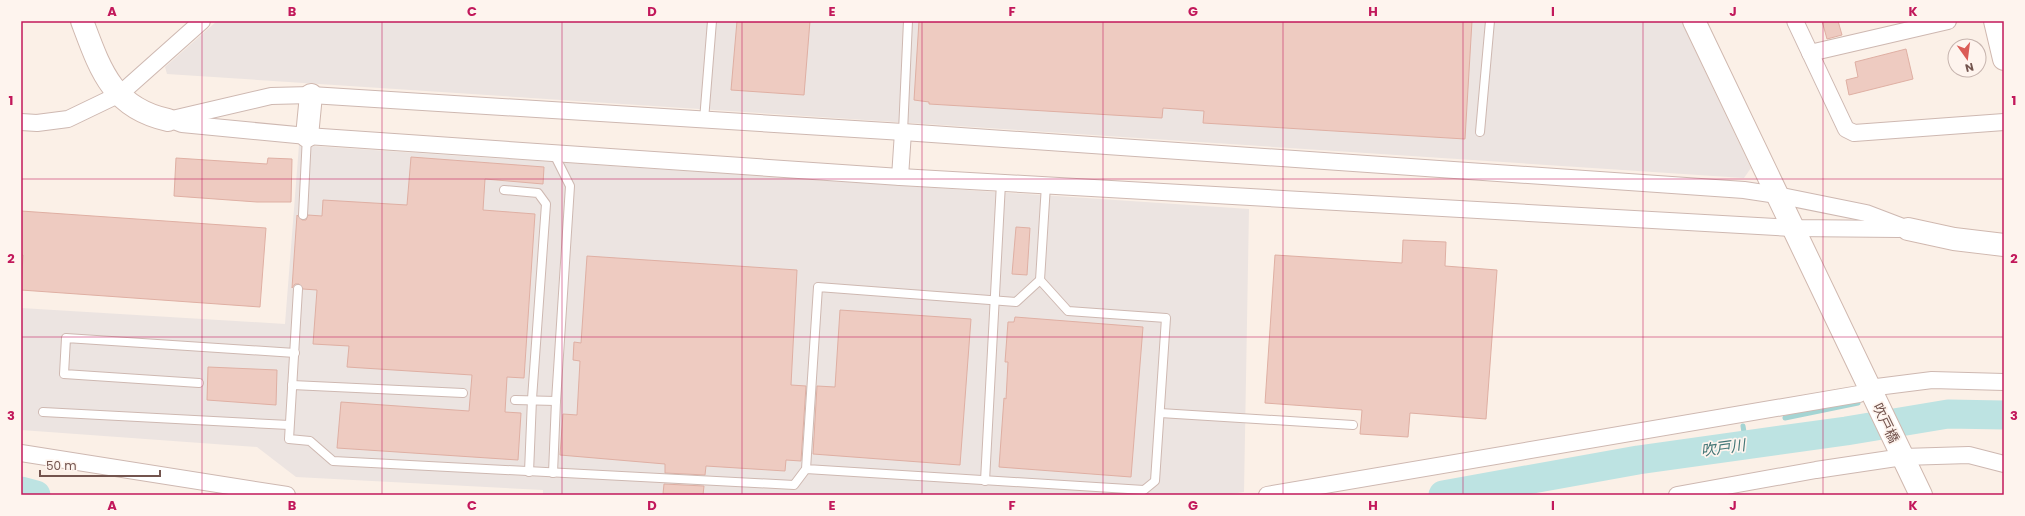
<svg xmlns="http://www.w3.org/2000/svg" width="2025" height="516" font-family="Poppins,'Noto Sans JP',sans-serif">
	<rect width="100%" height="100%" fill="#fbf0e7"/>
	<g fill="#ece4e1">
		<polygon points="217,21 1681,21 1751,168 1744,178 167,74 165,67"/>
		<polygon points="299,145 1249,209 1244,492 1225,495 543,495 543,490 296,477 257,447 21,430 21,308 285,324"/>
	</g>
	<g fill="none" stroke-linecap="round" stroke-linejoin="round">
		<g stroke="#a4d4d3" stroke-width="5">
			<polyline points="1785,418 1858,403"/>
			<polyline points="1743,426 1746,445"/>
		</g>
		<g stroke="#bde3e2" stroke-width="29">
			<polyline points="21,491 36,495"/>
			<polyline points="1443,495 1638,460 1846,431 1948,414 2004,415"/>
		</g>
	</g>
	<g fill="#eecbc1" stroke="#dfafa3">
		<polygon points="737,21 810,21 804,95 731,90"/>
		<polygon points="919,21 1472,21 1465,139 1203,123 1204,111 1163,108 1162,118 929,104 929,102 914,100"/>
		<polygon points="1822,21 1838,21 1842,35 1827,39"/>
		<polygon points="1906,49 1913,79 1849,95 1846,80 1858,77 1855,62"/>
		<polygon points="411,157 544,167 543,184 485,179 483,210 535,214 524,378 507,377 505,412 521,413 518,460 337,448 341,402 469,411 472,375 347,367 349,346 313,344 317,290 303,289 299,284 295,284 292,288 297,215 302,220 306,220 308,215 322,216 323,200 407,205"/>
		<polygon points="176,158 267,164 268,158 292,159 291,202 257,202 174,196"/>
		<polygon points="21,211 266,228 260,307 21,290 23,255 21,255"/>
		<polygon points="1016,227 1030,228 1027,275 1012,274"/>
		<polygon points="1403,240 1446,242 1445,266 1497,270 1486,419 1410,413 1408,437 1360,434 1362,410 1265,403 1275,255 1402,263"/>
		<polygon points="587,256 797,270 791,385 806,386 801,461 786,460 785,471 706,466 705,475 665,473 665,464 560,455 563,414 577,415 580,361 573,360 574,342 581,343"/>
		<polygon points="840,310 971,319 960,465 813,454 817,386 835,387"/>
		<polygon points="1015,317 1143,327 1131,477 999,467 1004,398 1006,399 1008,362 1005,362 1008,322 1014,322"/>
		<polygon points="208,367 277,370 276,405 207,400"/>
		<polygon points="664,484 704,486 703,495 663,494"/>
	</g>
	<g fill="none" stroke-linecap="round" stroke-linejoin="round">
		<g stroke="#ceb8b1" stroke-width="10">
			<g id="lane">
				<polyline points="704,120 712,21"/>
				<polyline points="903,132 908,21"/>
				<polyline points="1480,132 1490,21"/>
				<polyline points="504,190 538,193 546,204 532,399 529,472"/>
				<polyline points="303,215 307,136"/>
				<polyline points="1040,280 1046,185"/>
				<polyline points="298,289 289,439 310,441 333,461 794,485 806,469 1144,490 1155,481 1166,318 1068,311 1040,280 1016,302 818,287 806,469"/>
				<polyline points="199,383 64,374 66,338 295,353"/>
				<polyline points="292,385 463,393"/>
				<polyline points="515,400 556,401"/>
				<polyline points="43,412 289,425"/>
				<polyline points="1160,413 1353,425"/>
				<polyline points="553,473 556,401 570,186 554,154"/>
				<polyline points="985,481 1001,183"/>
			</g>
		</g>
		<g stroke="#ceb8b1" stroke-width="18">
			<g id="street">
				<polyline points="1795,21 1846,129 1854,133 2004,122"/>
				<polyline points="1810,53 1948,21"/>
				<polyline points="168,120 271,96 311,95 903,132 1744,190 1777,195 1866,213 1908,229"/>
				<polyline points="174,121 182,124 307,136 900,177 1792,228 1899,229"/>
				<polyline points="21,122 37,123 68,119 120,94 202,21"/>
				<polyline points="900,177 903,132"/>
				<polyline points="21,453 287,495"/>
				<polyline points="1267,495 1859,394 1869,388 1932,380 2004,382"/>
				<polyline points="1677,495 1816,470 1903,457 1969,455 2004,464"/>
			</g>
		</g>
		<g stroke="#d0b8af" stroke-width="24">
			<g id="secondary">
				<path d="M82,21C100,69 112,108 168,120"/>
				<polyline points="1694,21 1921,495"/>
				<polyline points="1995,21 2004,59"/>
				<polyline points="307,136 311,95"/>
				<polyline points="1908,229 1954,239 2004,245"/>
			</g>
		</g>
		<use href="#lane" stroke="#fff" stroke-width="8"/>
		<use href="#street" stroke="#fff" stroke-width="16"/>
		<use href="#secondary" stroke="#fff" stroke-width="22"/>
	</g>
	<path fill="none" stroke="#c2185b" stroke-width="1" stroke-opacity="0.55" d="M202,21V495M382,21V495M562,21V495M742,21V495M922,21V495M1103,21V495M1283,21V495M1463,21V495M1643,21V495M1823,21V495M21,179H2004M21,337H2004"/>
	<g text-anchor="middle" stroke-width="3.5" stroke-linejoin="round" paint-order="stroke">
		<g font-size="14" fill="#73544e" stroke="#fef4ee">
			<text transform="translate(1886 423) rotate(64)" y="5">吹戸橋</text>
		</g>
		<g font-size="15" font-style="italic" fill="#427676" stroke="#fef4ee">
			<text transform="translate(1723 448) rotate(-8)" y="5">吹戸川</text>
		</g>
	</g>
	<rect width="2025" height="516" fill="none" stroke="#fef4ee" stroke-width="44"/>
	<g transform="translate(1967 58) rotate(166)"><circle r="19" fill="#fef4ee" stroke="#c6b4ae"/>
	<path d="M0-3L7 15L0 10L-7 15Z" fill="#db5c56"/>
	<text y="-6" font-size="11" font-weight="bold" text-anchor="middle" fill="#73544e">N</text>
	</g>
	<path d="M40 470v6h120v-6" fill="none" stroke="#73544e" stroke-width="2"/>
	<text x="46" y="470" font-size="12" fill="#73544e" stroke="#fef4ee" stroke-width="3" paint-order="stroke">50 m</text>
	<rect x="22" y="22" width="1981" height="472" fill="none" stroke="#c2185b" stroke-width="1.5"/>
	<g font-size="13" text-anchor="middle" font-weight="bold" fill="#c2185b">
		<text x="112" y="16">A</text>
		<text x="292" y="16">B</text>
		<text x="472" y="16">C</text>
		<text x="652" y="16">D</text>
		<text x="832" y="16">E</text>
		<text x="1012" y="16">F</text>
		<text x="1193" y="16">G</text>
		<text x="1373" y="16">H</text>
		<text x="1553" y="16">I</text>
		<text x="1733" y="16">J</text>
		<text x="1913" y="16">K</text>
		<text x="11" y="105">1</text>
		<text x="2014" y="105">1</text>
		<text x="11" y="263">2</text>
		<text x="2014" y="263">2</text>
		<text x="11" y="420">3</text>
		<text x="2014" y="420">3</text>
		<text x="112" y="510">A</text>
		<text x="292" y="510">B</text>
		<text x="472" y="510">C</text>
		<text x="652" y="510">D</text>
		<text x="832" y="510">E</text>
		<text x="1012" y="510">F</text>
		<text x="1193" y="510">G</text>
		<text x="1373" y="510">H</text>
		<text x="1553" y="510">I</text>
		<text x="1733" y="510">J</text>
		<text x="1913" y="510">K</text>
	</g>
</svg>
